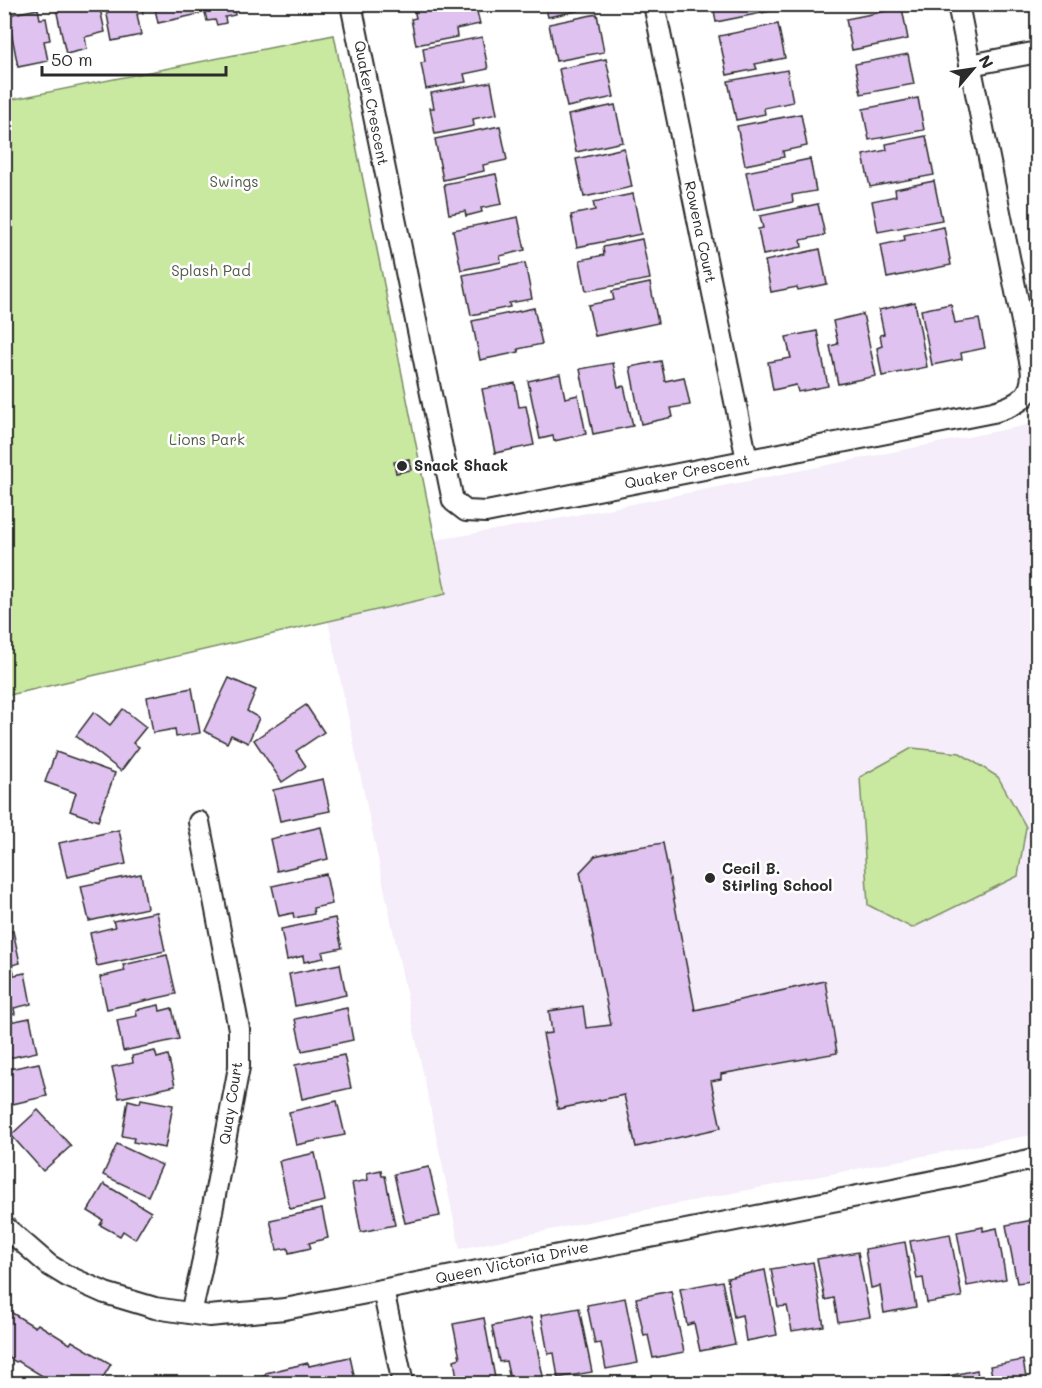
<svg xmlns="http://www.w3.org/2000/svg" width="1042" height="1388" font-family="Mali,sans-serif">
	<rect width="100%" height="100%" fill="#fff"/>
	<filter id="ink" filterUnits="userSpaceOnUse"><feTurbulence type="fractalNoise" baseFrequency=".0167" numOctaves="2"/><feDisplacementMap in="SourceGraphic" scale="12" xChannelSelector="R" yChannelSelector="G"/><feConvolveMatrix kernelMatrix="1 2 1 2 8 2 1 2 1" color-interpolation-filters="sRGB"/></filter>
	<g filter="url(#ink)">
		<polygon fill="#f5edfa" points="1037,423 1037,1134 635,1212 460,1249 328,621 446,594 436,540 557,519"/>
		<g fill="#c9e9a1" stroke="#7a8a66" stroke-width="1.5">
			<polygon points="334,35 446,594 5,696 4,101"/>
			<polygon points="912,748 960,753 998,777 1026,827 1018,876 912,928 868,905 860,777"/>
		</g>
		<g fill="#dfc2ef" stroke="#2b2b2b" stroke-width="1.5">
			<polygon points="55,4 99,4 105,32 85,37 87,49 66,54"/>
			<polygon points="105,4 142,4 143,13 137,14 141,35 112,41"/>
			<polygon points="154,4 197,4 199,14 158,23"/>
			<polygon points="203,4 233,4 235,15 225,17 226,23 217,25 215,20 207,21"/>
			<polygon points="413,4 475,4 480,24 456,29 457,37 416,45 411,19 416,18"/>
			<polygon points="545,4 595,4 596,7 548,17"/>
			<polygon points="713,4 769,4 771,11 716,22"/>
			<polygon points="902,8 908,39 852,50 846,19"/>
			<polygon points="38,9 40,19 46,18 50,40 44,41 48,61 18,67 8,15"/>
			<polygon points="597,14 604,52 556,61 549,24"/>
			<polygon points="778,24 785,58 755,64 757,69 727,75 719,36"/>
			<polygon points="4,37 11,71 4,73"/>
			<polygon points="482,37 488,69 464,74 466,82 426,89 421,63 425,62 423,48"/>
			<polygon points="908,54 914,84 861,94 855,64"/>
			<polygon points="606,59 614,97 567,107 559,69"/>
			<polygon points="787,70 793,102 764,108 765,114 736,120 728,81"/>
			<polygon points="491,82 497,114 473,119 474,126 435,134 430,108 434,108 431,93"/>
			<polygon points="918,98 924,130 869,140 863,109"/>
			<polygon points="615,105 623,142 576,152 568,115"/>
			<polygon points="801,114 807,146 783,151 784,157 745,165 737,126"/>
			<polygon points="500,126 507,160 483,165 484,171 443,180 435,139"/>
			<polygon points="926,136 934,175 870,187 863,155 887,150 886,144"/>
			<polygon points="624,148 632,187 584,197 576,159"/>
			<polygon points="810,159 816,191 792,195 793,202 754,210 746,172"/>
			<polygon points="496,174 502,204 481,208 482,212 466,216 465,211 449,214 444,184"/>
			<polygon points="934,181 942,220 878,232 872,201 896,196 895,189"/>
			<polygon points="633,194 641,234 577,247 571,215 595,210 593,202"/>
			<polygon points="818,204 825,235 801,240 802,247 763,255 758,229 763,228 760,216"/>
			<polygon points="518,217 525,250 500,256 501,262 461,270 453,230"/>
			<polygon points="944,227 951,265 887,278 881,245 905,240 904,235"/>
			<polygon points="642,239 650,279 586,291 580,260 604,255 603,247"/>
			<polygon points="820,249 827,284 798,290 797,287 771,292 765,261"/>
			<polygon points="525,263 532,299 509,303 510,307 471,315 463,275"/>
			<polygon points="650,283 658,323 595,336 588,305 614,300 612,291"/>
			<polygon points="915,302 927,367 882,376 877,348 882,346 880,335 884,334 879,310"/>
			<polygon points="951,304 955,323 979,319 985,348 961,353 962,359 932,365 921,310"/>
			<polygon points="534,308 542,344 518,349 519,352 480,360 472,321"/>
			<polygon points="863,314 876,376 838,384 830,346 838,344 833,321"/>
			<polygon points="817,331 828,386 798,392 796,385 773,390 768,362 791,358 786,337"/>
			<polygon points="661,361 665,381 684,377 690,405 671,408 673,417 641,424 630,367"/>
			<polygon points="613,363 618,387 624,386 633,426 593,434 580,369"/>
			<polygon points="560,374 565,398 578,395 586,434 554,441 553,436 540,439 528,381"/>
			<polygon points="515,383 519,407 526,406 534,445 495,453 482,389"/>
			<polygon points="409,459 411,470 396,473 394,462"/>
			<polygon points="229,678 256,690 247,711 259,718 248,743 231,735 227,743 204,731"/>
			<polygon points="192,688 200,733 176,737 175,729 153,733 147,697"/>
			<polygon points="306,705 324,732 296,751 306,766 282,782 254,740"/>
			<polygon points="123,709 146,727 133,743 139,747 121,771 76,736 94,712 110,725"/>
			<polygon points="56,752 115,773 98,821 70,811 76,793 45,782"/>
			<polygon points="323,779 330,811 280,821 273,790"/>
			<polygon points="321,827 328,859 277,871 270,839"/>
			<polygon points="119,830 126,864 67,877 59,843"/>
			<polygon points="663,843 695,1010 825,981 837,1053 721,1074 721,1079 711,1081 721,1128 636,1147 624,1095 558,1109 543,1034 552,1033 549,1011 583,1006 586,1028 611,1025 580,872 595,856 619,850"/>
			<polygon points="141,874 147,908 89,921 81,886"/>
			<polygon points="326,874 332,904 313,908 314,914 294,918 293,913 279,916 272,886"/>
			<polygon points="4,889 11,919 4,920"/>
			<polygon points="157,912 165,951 97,966 90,933 115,927 113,921"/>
			<polygon points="335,918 342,948 322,952 324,958 304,962 303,956 287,960 281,929"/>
			<polygon points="13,931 20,963 12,965 14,973 4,975 4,933"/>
			<polygon points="167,955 176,994 107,1009 100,977 125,971 123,965"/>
			<polygon points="340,964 346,995 295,1006 289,974"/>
			<polygon points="25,973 31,1004 14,1008 15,1014 4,1016 4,977"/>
			<polygon points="159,1005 160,1011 172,1008 179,1039 123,1051 117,1020 137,1016 136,1010"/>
			<polygon points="347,1008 353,1040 302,1051 295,1019"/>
			<polygon points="30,1018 37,1052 4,1059 4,1023"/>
			<polygon points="155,1051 157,1058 168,1055 175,1086 119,1098 112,1067 133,1063 132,1056"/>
			<polygon points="344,1055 351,1088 302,1099 295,1065"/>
			<polygon points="39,1063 47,1096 4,1106 4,1070"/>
			<polygon points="141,1099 173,1105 165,1148 133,1142 134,1138 122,1136 128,1100 140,1103"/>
			<polygon points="337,1101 345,1135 296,1145 289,1112"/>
			<polygon points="38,1110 71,1146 43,1171 11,1135"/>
			<polygon points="117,1144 162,1165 148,1196 103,1175"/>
			<polygon points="315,1153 325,1201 290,1209 279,1161"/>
			<polygon points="429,1167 440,1216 405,1223 394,1174"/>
			<polygon points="381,1170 382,1176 385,1176 395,1225 361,1232 352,1183 368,1180 367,1173"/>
			<polygon points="104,1184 151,1212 135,1239 123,1231 120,1236 100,1225 103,1220 88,1211"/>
			<polygon points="322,1209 328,1238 309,1243 311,1248 289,1253 288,1248 277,1250 270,1220"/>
			<polygon points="1038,1219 1038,1280 1017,1283 1006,1225"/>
			<polygon points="983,1227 983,1231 997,1228 1006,1279 967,1286 957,1232"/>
			<polygon points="950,1234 962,1297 927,1303 923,1278 917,1279 910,1241"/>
			<polygon points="905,1242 916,1307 884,1313 880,1286 871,1288 865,1249"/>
			<polygon points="858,1252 870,1317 838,1322 834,1298 825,1300 817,1259"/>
			<polygon points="813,1262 824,1326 792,1331 787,1306 778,1307 771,1269"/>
			<polygon points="765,1270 777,1335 746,1341 742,1315 734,1317 727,1278"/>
			<polygon points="722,1281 735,1344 700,1351 694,1323 687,1325 680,1289"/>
			<polygon points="671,1291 684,1352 653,1358 648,1335 644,1336 636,1298"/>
			<polygon points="625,1298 638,1363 606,1369 601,1343 595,1344 587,1305"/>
			<polygon points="4,1308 35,1327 38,1324 70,1344 72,1341 111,1364 99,1384 59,1384 54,1380 52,1382 18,1361 16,1362 4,1355"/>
			<polygon points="579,1308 592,1372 558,1378 554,1353 548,1354 541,1315"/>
			<polygon points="484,1318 495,1378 458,1384 454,1360 460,1358 453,1324"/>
			<polygon points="531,1318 544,1381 533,1384 511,1384 506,1361 499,1362 492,1326"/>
			<polygon points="350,1357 356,1384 230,1384 265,1376 266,1373 308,1363 309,1366"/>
			<polygon points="1023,1360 1027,1384 994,1384 990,1366"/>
			<polygon points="1038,1360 1038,1384 1034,1384 1030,1362"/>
			<polygon points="977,1370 979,1384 935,1384 934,1379"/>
		</g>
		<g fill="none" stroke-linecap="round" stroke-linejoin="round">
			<g stroke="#2b2b2b" stroke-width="24">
				<g id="minor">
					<path d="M351,4L453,501L466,511L486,512L993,412C1018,405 1036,396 1031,366L958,4"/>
					<polyline points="654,4 747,460"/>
					<polyline points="970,65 1038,52"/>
					<polyline points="4,1226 49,1265 67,1276 105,1293 155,1308 209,1316 285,1309 949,1178 1038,1158"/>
					<polyline points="383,1290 403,1384"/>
					<polyline points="191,1313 201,1270 239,1067 239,1029 199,822"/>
				</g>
			</g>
			<use href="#minor" stroke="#fff" stroke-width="20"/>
		</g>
	</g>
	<g fill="#2b2b2b" stroke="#fff" stroke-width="2">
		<circle cx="402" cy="466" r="6"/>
		<circle cx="710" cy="878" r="6"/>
	</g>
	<g text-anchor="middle" stroke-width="5" stroke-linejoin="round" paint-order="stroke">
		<g font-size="15" fill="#2b2b2b" stroke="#fff">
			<text transform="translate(371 103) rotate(79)" y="5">Quaker Crescent</text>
			<text transform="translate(700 232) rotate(78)" y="5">Rowena Court</text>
			<text transform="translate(687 472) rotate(-11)" y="5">Quaker Crescent</text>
			<text transform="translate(231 1103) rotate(-81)" y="5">Quay Court</text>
			<text transform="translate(512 1263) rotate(-12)" y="5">Queen Victoria Drive</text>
		</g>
		<g font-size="15" fill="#525a48" stroke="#fff">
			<text x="234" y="187">Swings</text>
			<text x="211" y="276">Splash Pad</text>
			<text x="207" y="445">Lions Park</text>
		</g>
		<g font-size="15" font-weight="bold" fill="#2b2b2b" stroke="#fff" text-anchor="start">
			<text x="414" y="471">Snack Shack</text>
			<text x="722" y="874">Cecil B.<tspan x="722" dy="17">Stirling School</tspan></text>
		</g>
	</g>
	<rect width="1042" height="1388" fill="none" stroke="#fff" stroke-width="24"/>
	<rect x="12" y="12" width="1018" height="1364" fill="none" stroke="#2b2b2b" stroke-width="2" filter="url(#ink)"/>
	<g transform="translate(973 69) rotate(61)" stroke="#ffffff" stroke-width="4.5" paint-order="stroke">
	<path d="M0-4.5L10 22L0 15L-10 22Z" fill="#2b2b2b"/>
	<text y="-9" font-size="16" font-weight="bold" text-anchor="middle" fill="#2b2b2b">N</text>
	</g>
	<path d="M42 66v9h184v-9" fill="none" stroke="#2b2b2b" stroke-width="3"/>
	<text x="51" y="66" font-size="18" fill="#2b2b2b" stroke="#ffffff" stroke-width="4.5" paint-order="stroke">50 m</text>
</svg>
